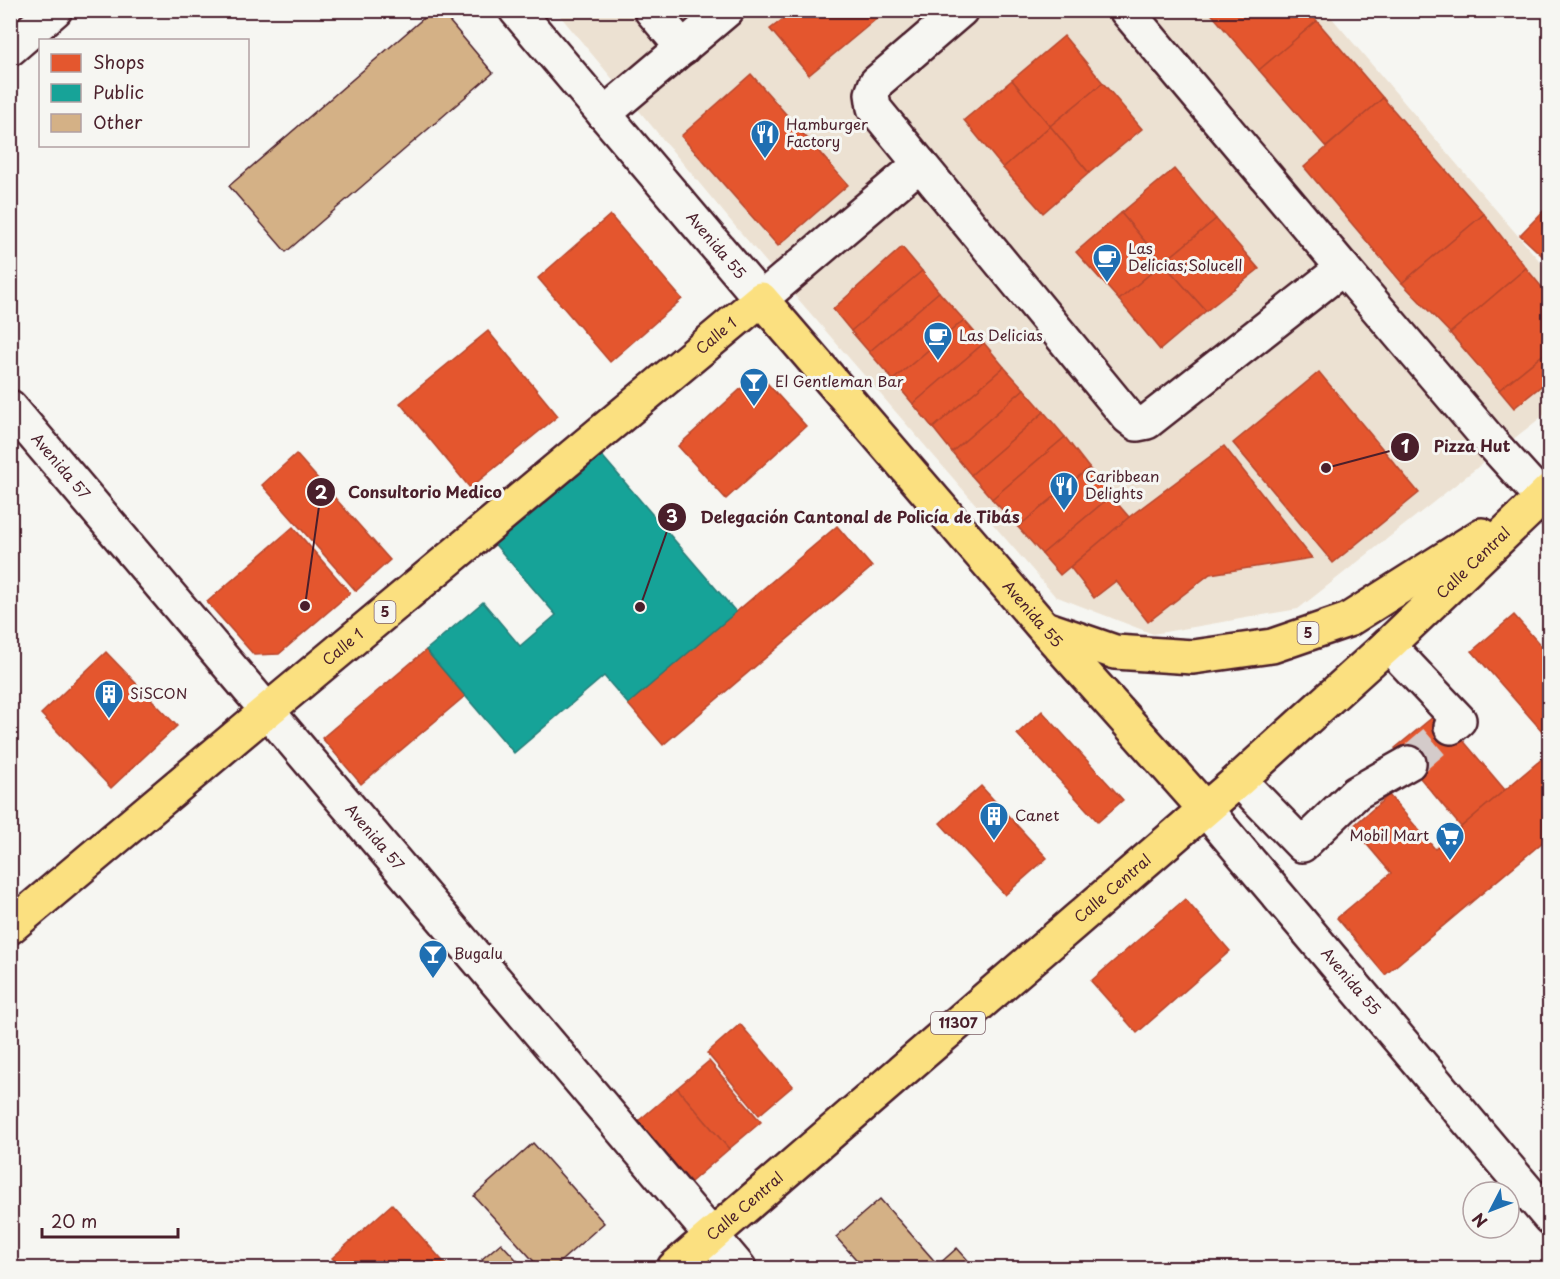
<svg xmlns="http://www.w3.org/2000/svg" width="1560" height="1279" font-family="'Playpen Sans',sans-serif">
	<rect width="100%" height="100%" fill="#f6f6f2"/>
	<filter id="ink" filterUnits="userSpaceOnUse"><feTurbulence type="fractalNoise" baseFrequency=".0167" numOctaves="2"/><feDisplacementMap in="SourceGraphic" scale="12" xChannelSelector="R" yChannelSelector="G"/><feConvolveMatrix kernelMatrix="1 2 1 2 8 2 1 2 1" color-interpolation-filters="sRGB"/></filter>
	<g filter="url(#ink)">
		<polygon fill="#ece1d2" points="556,11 1326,11 1549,272 1549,411 1298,609 1153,634 1055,596 735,226"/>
		<g fill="#e4572e" stroke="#b6462d" stroke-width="1.5">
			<polygon points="782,10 887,10 809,75 770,29 787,16"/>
			<polygon points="1208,10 1308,10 1317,21 1259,70"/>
			<polygon points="1317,21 1383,98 1326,147 1259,70"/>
			<polygon points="1064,36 1103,83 1050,126 1012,80"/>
			<polygon points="751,74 848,185 778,246 681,136"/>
			<polygon points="1012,80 1050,126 1003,168 964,120"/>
			<polygon points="1103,83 1142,129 1089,173 1050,126"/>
			<polygon points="1383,98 1484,214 1402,283 1304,167"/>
			<polygon points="1050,126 1089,173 1043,213 1003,168"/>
			<polygon points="1174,169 1216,219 1163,263 1121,213"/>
			<polygon points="1550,204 1550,263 1520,235"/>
			<polygon points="1121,213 1163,263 1119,300 1076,252"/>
			<polygon points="1484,214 1526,268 1450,333 1402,283"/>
			<polygon points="610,215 682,299 610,362 538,278"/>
			<polygon points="1216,219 1259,269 1206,311 1163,263"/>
			<polygon points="902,247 922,271 851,331 833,309"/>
			<polygon points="1163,263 1206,311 1160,350 1119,300"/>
			<polygon points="1526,268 1550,297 1550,349 1499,390 1450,333"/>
			<polygon points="922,271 939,292 869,352 851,331"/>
			<polygon points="939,292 964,320 893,380 869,352"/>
			<polygon points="964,320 984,343 913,404 893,380"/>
			<polygon points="488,331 558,416 470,488 400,403"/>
			<polygon points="984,343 1004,367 933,428 913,404"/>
			<polygon points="1550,349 1550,379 1514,408 1499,390"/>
			<polygon points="1004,367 1024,389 952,452 933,428"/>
			<polygon points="1319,372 1419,493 1333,563 1233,443"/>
			<polygon points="758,373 806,426 726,499 678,446"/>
			<polygon points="1024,389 1044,412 971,475 952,452"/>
			<polygon points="1044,412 1065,437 992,499 971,475"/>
			<polygon points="1065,437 1089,468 1018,527 992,499"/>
			<polygon points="1224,446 1312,558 1210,574 1148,622 1116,581 1094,598 1070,567 1129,517"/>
			<polygon points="296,454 390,560 356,591 262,485"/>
			<polygon points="1089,468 1111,496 1042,554 1018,527"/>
			<polygon points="1111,496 1129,517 1060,575 1042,554"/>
			<polygon points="837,526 872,567 663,745 628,704"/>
			<polygon points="293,527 350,593 279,654 254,655 207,602"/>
			<polygon points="1514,615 1550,656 1550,740 1472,651"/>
			<polygon points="426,650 465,696 361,784 322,738"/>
			<polygon points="106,652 177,726 111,788 41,714"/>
			<polygon points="1042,711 1123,800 1098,822 1017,734"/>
			<polygon points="1439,712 1505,790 1461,827 1395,748"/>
			<polygon points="1550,752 1550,836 1385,975 1337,918 1391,873 1352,827 1389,795 1435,849"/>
			<polygon points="981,786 1047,858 1005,895 940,823"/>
			<polygon points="1185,899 1230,951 1137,1033 1091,981"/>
			<polygon points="740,1024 793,1086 759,1115 707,1053"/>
			<polygon points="709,1061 761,1122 729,1149 677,1088"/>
			<polygon points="677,1088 729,1149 691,1182 637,1122"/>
			<polygon points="392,1204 449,1268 342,1268 332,1258"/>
		</g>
		<polygon fill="#17a398" stroke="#267b77" stroke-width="1.5" points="598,451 736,612 628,704 604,676 514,753 426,650 483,602 520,646 556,615 492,541"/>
		<g fill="#d4b186" stroke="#4a1f2b" stroke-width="1.5">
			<polygon points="433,10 440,10 493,73 286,252 229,186"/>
			<polygon points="533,1143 604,1223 553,1268 540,1268 474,1196"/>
			<polygon points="880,1199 938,1265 934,1268 864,1268 836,1237"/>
			<polygon points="501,1243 524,1268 490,1268 482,1259"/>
			<polygon points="957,1248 975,1268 934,1268 938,1265"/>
		</g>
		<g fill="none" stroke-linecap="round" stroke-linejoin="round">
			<polyline stroke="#d4cbca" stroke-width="33" stroke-dasharray="33 16" stroke-linecap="butt" points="1409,763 1451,727"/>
			<g stroke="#4a1f2b" stroke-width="38">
				<g id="minor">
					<path id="s1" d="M516,10L761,299L920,164"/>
					<polyline points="651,10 683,48"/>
					<polyline points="961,10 876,83 872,94 874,108 1128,417 1137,424 1147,422 1343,268 1126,10"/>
					<polyline points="10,49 55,10"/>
					<polyline points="604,114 727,10"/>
					<polyline points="1343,268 1491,442 1541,497"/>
					<path id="s2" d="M10,407L739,1268"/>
					<polyline points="1388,645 1459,720 1451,727"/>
					<polyline points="1239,780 1302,845 1356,793 1409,763"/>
					<path id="s3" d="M1205,809L1550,1218"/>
				</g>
			</g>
			<g stroke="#4a1f2b" stroke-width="38">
				<g id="major">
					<polyline points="1045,628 1115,652 1193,657 1272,646 1348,620 1482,535"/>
					<path id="s4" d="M10,927L268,710L761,299L1044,628L1205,809"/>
					<path id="s5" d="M674,1268L1239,780L1388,645L1550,490"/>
				</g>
			</g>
			<use href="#minor" stroke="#f6f6f2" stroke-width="33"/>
			<use href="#major" stroke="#fbe080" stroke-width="33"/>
		</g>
	</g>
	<defs>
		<g id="restaurant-pin" transform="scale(1.5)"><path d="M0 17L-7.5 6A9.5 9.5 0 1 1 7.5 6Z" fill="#1f6fb2" stroke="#f6f6f2"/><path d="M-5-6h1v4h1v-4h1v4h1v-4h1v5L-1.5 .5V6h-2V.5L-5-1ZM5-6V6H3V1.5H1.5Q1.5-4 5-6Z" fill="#fff"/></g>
		<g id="cafe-pin" transform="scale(1.5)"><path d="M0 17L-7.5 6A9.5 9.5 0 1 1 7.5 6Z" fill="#1f6fb2" stroke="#f6f6f2"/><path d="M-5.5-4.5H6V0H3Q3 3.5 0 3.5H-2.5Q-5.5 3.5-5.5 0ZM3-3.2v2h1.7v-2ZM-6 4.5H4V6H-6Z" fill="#fff"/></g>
		<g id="bar-pin" transform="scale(1.5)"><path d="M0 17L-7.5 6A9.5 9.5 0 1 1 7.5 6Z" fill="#1f6fb2" stroke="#f6f6f2"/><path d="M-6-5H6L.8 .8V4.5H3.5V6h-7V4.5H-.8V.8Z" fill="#fff"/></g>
		<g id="building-pin" transform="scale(1.5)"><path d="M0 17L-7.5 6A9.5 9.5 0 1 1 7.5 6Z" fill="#1f6fb2" stroke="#f6f6f2"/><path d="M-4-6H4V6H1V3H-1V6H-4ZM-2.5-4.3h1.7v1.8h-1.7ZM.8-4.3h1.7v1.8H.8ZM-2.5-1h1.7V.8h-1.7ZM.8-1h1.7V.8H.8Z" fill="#fff"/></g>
		<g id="supermarket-pin" transform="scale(1.5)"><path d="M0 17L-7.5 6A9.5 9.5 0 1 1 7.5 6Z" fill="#1f6fb2" stroke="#f6f6f2"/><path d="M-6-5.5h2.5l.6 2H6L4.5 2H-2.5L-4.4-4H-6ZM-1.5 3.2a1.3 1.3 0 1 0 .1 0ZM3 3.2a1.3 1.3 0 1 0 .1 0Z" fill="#fff"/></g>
	</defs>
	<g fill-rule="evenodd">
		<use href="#restaurant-pin" x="765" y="134"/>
		<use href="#cafe-pin" x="1107" y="258"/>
		<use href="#cafe-pin" x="938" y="336"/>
		<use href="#bar-pin" x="754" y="382"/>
		<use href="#restaurant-pin" x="1064" y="486"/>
		<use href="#building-pin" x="109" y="694"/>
		<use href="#building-pin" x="994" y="816"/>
		<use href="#supermarket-pin" x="1450" y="836"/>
		<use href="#bar-pin" x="433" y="954"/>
	</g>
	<g text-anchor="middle" stroke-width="6" stroke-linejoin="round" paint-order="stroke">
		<g fill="#f6f6f2" stroke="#7e6067" stroke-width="1.5">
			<rect x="374.5" y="601" width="21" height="22" rx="4.5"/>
			<rect x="1297.5" y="622" width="21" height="22" rx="4.5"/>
			<rect x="931" y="1012" width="54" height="22" rx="4.5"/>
		</g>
		<g font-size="14" font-weight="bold" fill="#4a1f2b">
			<text x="385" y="617">5</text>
			<text x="1308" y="638">5</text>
			<text x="958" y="1028">11307</text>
		</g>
		<g font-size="15" fill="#4a1f2b" stroke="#f6f6f2" text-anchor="start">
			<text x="786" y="130">Hamburger<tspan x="786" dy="17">Factory</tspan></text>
			<text x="1128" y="254">Las<tspan x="1128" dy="17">Delicias;Solucell</tspan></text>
			<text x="959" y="341">Las Delicias</text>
			<text x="775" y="387">El Gentleman Bar</text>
			<text x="1085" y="482">Caribbean<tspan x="1085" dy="17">Delights</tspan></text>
			<text x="130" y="699">SiSCON</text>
			<text x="1015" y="821">Canet</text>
			<text x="1429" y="841" text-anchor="end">Mobil Mart</text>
			<text x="454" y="959">Bugalu</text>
		</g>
		<g font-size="15" fill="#4a1f2b" stroke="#f6f6f2">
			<text dy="5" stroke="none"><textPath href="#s1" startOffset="309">Avenida 55</textPath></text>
			<text dy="5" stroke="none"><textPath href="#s4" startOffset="921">Calle 1</textPath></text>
			<text dy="5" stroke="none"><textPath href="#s2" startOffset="78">Avenida 57</textPath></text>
			<text dy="5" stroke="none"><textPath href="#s5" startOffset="1066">Calle Central</textPath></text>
			<text dy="5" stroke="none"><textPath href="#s4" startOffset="1395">Avenida 55</textPath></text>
			<text dy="5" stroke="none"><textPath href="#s4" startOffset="435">Calle 1</textPath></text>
			<text dy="5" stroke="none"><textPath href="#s2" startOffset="564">Avenida 57</textPath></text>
			<text dy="5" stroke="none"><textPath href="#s5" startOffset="580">Calle Central</textPath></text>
			<text dy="5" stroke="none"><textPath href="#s3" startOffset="226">Avenida 55</textPath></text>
			<text dy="5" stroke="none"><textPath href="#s5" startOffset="94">Calle Central</textPath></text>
		</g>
	</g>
	<path fill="none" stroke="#4a1f2b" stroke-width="2" d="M1326 468L1405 447M305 606L321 492M640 607L672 517"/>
	<g fill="#4a1f2b" stroke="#f6f6f2" stroke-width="2">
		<circle cx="1326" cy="468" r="6"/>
		<circle cx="305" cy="606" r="6"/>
		<circle cx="640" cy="607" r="6"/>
		<circle cx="1405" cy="447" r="15"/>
		<circle cx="321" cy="492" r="15"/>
		<circle cx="672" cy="517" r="15"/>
	</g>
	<g font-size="18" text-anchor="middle" font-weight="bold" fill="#fff">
		<text x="1405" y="453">1</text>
		<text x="321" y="499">2</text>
		<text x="672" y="523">3</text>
	</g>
	<g font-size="16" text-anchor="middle" font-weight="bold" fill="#4a1f2b" stroke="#f6f6f2" stroke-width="6" stroke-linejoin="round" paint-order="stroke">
		<text x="1472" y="452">Pizza Hut</text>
		<text x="425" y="498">Consultorio Medico</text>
		<text x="860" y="523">Delegación Cantonal de Policía de Tibás</text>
	</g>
	<rect width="1560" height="1279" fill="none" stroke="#f6f6f2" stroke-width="36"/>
	<rect x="18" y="18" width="1524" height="1243" fill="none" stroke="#4a1f2b" stroke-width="2" filter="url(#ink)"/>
	<rect x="39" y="39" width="210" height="108" fill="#f6f6f2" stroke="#b1a0a2" stroke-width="1.5"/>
	<rect x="51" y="54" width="30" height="18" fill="#e4572e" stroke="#b1a0a2" stroke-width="1.5"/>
	<text x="93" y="69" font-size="18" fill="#4a1f2b">Shops</text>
	<rect x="51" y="84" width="30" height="18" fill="#17a398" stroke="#b1a0a2" stroke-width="1.5"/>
	<text x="93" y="99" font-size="18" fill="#4a1f2b">Public</text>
	<rect x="51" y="114" width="30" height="18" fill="#d4b186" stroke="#b1a0a2" stroke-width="1.5"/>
	<text x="93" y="129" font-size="18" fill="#4a1f2b">Other</text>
	<g transform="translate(1491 1210) rotate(228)"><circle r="28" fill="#f6f6f2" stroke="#b1a0a2" stroke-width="1.5"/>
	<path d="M0-4.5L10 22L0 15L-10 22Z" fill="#1f6fb2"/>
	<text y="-9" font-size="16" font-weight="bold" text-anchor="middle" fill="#4a1f2b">N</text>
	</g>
	<path d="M42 1228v9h136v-9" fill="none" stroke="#4a1f2b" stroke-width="3"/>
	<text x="51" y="1228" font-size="18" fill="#4a1f2b" stroke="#f6f6f2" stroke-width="4.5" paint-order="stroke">20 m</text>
</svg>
